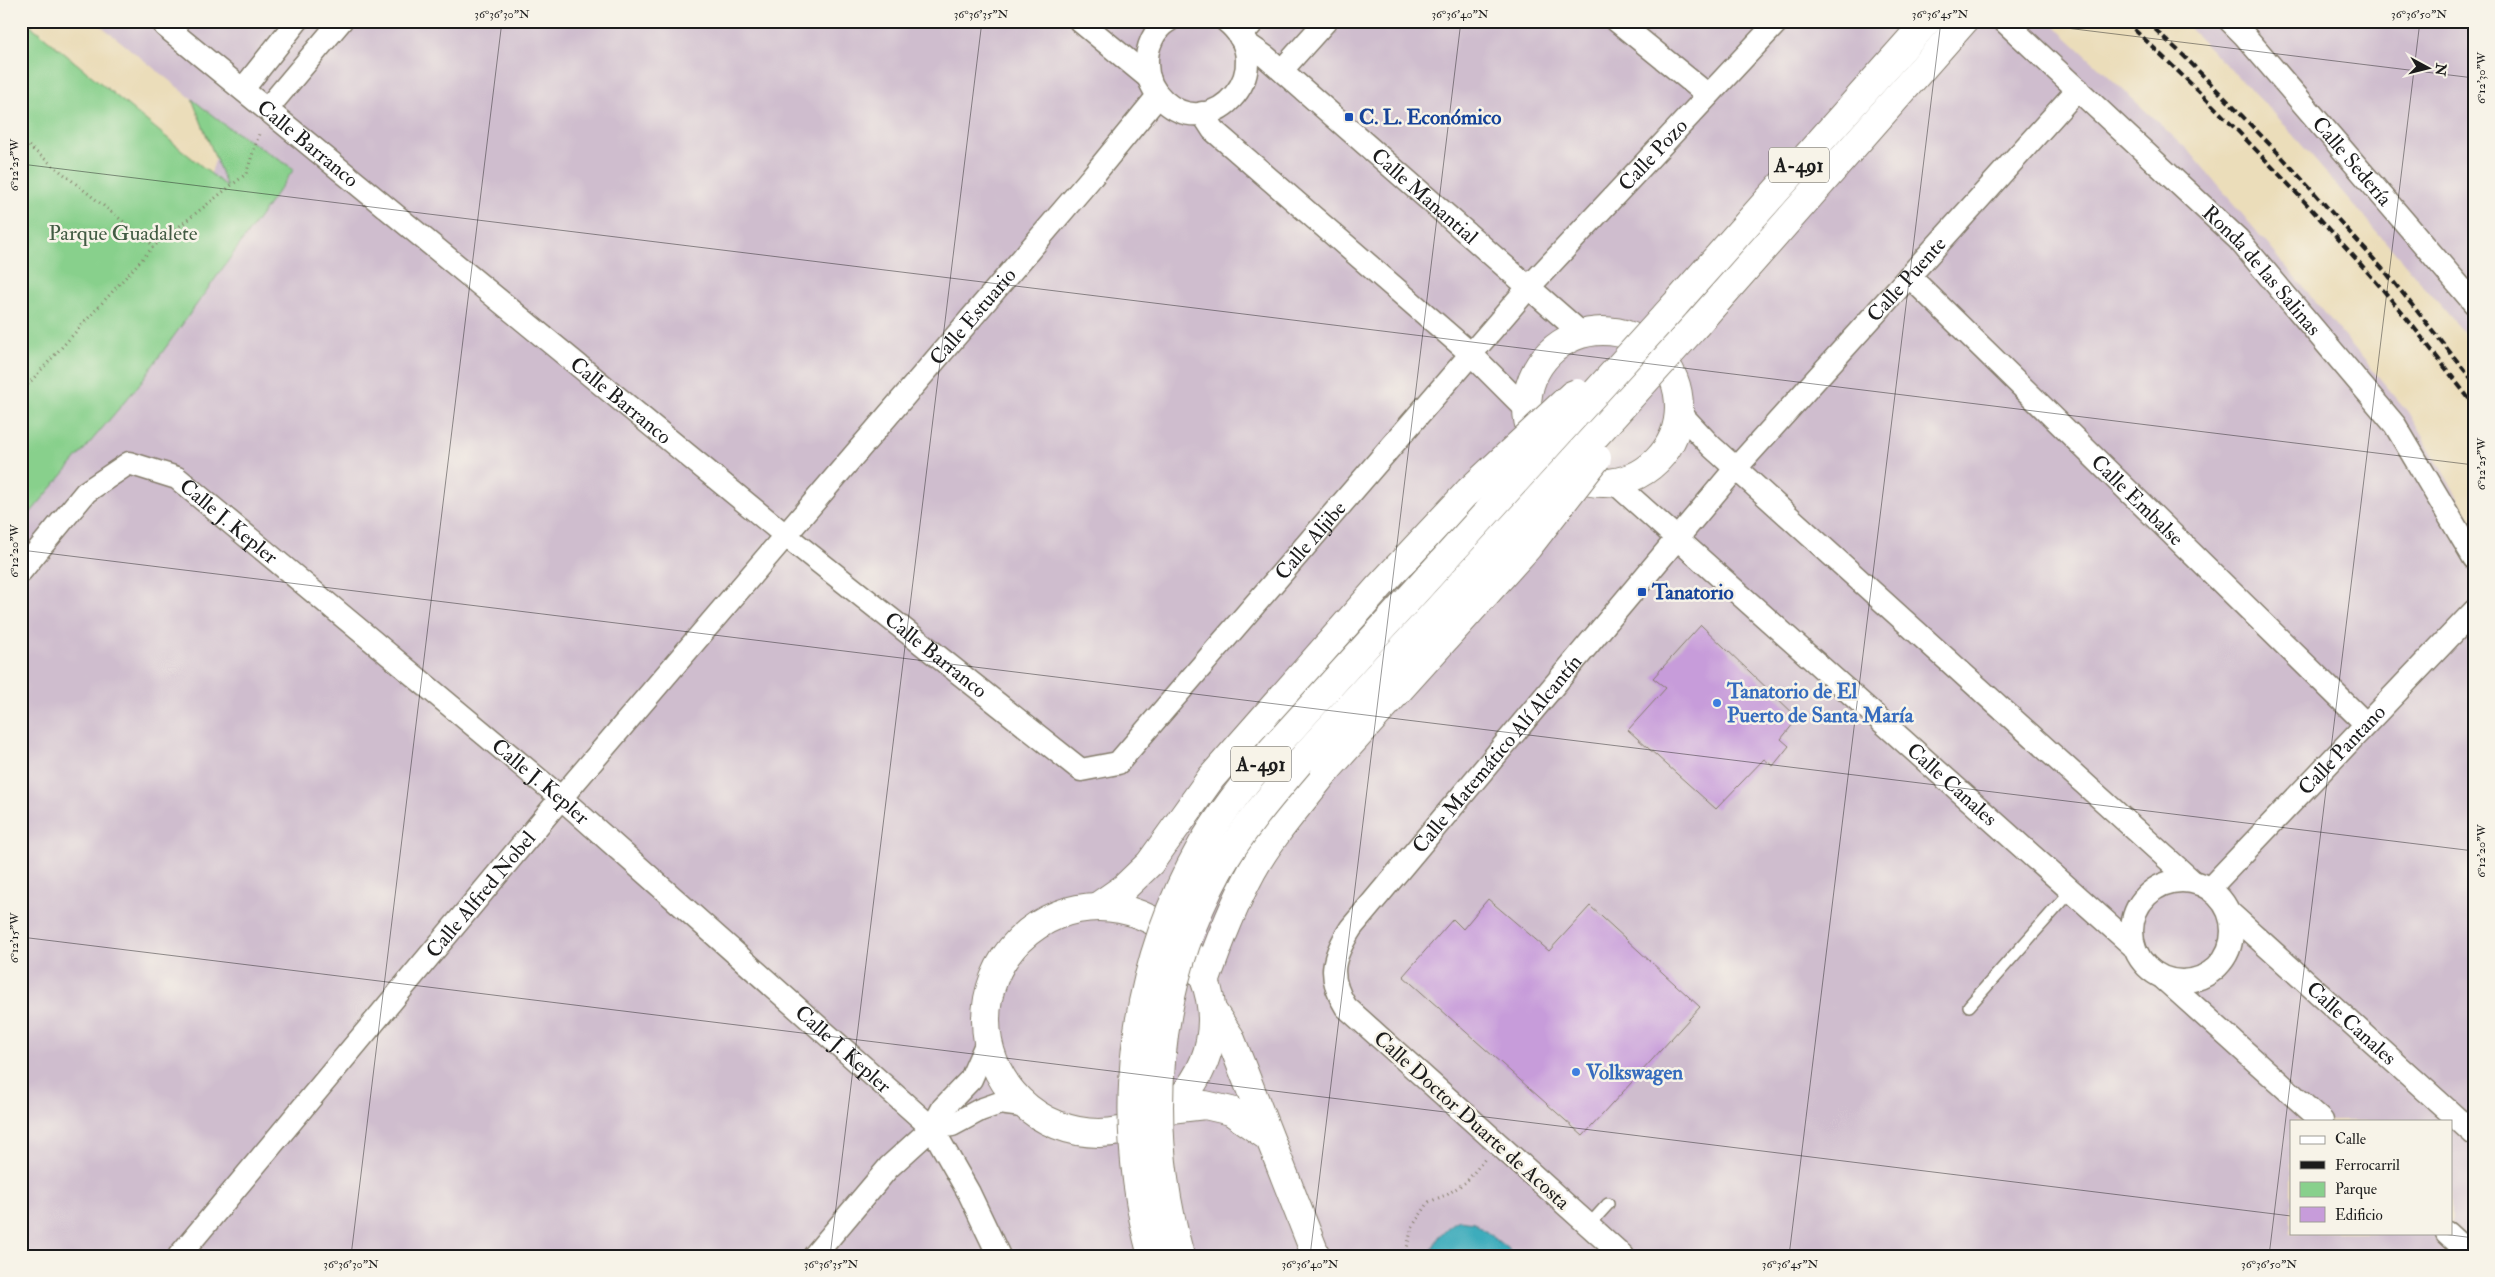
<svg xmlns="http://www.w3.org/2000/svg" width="2495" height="1277" font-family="'IM FELL Double Pica',serif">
	<rect width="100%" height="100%" fill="#f7f3e8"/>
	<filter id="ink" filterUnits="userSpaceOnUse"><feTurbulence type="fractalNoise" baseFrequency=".02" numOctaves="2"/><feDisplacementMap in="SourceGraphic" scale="10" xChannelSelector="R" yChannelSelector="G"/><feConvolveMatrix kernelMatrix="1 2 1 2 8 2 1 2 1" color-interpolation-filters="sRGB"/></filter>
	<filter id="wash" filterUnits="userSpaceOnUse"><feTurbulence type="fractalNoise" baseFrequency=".0096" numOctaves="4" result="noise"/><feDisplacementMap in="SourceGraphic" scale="20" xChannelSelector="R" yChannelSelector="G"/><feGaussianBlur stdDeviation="1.12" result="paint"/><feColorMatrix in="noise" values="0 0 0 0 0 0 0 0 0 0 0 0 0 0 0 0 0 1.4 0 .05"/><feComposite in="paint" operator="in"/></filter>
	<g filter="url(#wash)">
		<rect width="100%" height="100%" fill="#ebddba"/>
		<g fill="#cfbdce" fill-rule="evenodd">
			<path d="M95,21H2049L2191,153L2408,412L2474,525V1256H21V438L178,276L226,126ZM2291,1121H2451V1233H2291Z"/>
			<polygon points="2182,21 2474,21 2474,344 2274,113"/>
		</g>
		<polygon fill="#88d08c" stroke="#527654" points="21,21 25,21 227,187 192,99 226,126 294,169 138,386 21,524"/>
		<path fill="#3eacbc" stroke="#2d646c" d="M1459,1220L1474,1222L1517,1256H1430C1436,1238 1443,1229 1459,1220Z"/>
		<g id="blocks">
			<g fill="#c79cda">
				<polygon points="1701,625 1798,718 1781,739 1789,746 1773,766 1764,759 1716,809 1628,730 1666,688 1653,678"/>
				<polygon points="1488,899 1549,951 1590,906 1700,1007 1583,1136 1403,976 1453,919 1463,929"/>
			</g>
		</g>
	</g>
	<g filter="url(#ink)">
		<use href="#blocks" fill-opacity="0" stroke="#847c6b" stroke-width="1"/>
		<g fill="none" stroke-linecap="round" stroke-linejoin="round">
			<g stroke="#847c6b" stroke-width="14">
				<g id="lane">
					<polyline points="1969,1006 2071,891"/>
					<polyline points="1589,1225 1608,1204"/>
				</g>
			</g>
			<g stroke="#847c6b" stroke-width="25">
				<g id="street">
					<polyline points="1080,21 1149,78"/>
					<path d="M1168,21C1154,29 1146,48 1147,64C1147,78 1153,91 1164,101C1214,146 1282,66 1226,21"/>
					<polyline points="1617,21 1708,95"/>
					<path id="s1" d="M2004,21L2238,239L2395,425L2474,558"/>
					<path id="s2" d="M2230,21L2245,36L2474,303"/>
					<path id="s3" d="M165,26L785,535L1081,770L1118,763L1528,288L1778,21"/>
					<polyline points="1240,37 1254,21"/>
					<path id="s4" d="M1243,41L1266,57L1581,333"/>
					<polyline points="1282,70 1326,21"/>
					<polyline points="243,89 297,21"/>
					<polyline points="267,109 341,21"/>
					<polyline points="1202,113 1213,130 1471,354 1526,409"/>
					<path id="s5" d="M1909,276L2366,724"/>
					<polyline points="1679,412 1711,446 2192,881"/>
					<path id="s6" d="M1615,483L2133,946"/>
					<path id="s7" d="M21,571L86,492L129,463L177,478L561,798L932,1128L969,1193L999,1256"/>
					<circle cx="2182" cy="931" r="50"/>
					<path id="s8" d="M2210,888L2474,611"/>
					<path id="s9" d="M2230,913L2474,1134"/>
					<polyline points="2164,979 2322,1121"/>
					<polyline points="932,1128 952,1125 980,1110 1000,1103 1029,1107"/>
					<polyline points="2447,1233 2472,1256"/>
					<path id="s10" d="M179,1256L561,798L1091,178L1158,96"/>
					<polyline points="814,1256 889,1167 932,1128 943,1108 971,1079 988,1040"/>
					<path id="s11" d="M1623,1256L1346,1007C1327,976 1332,958 1351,928L1736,468L2078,89"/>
				</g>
			</g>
			<g stroke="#847c6b" stroke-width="30">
				<g id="secondary">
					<circle cx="1603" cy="407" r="76"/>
					<circle cx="1099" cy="1020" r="113"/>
					<polyline points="1212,1010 1230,1037 1316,1256"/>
					<polyline points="1170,1109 1205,1105 1231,1111 1268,1137"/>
				</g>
			</g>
			<g stroke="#847c6b" stroke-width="30">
				<g id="highway">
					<polyline points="1674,306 1927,21"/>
					<polyline points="1696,325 1964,21"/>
					<polyline points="1098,906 1124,888 1150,863 1211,778 1379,587 1469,491"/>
					<path d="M1206,980C1219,942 1233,906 1252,871C1272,835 1300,804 1325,772"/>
				</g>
			</g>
			<g stroke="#847c6b" stroke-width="3" stroke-dasharray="1 4" stroke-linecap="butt">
				<polyline points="21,140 154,246"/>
				<polyline points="21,392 154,246 246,174 260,131"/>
				<polyline points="1405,1256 1412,1227 1429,1202 1448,1194 1466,1182 1485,1159"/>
			</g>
			<use href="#lane" stroke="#fff" stroke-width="11"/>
			<use href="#street" stroke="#fff" stroke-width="22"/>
			<use href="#secondary" stroke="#fff" stroke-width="28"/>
			<use href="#highway" stroke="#fff" stroke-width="28"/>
			<g stroke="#1c1c1c" stroke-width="4" stroke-dasharray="8 4" stroke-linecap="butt">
				<path d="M2125,21C2214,103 2298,192 2377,283C2411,322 2442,364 2474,405"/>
				<polyline points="2146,21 2184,56 2281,156 2388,275 2474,382"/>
			</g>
			<g stroke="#847c6b" stroke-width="30" stroke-linecap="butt">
				<g id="highway-bridge">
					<polyline points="1469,491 1572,395 1577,393"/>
					<polyline points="1325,772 1528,547 1597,458"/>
					<path d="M1152,1256C1115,1116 1130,972 1202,845C1222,811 1247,781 1272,750L1674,306"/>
					<path d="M1180,1256C1144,1126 1153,991 1218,871C1243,827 1277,789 1309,751L1696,325"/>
				</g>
			</g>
			<use href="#highway-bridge" stroke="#fff" stroke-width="28"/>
		</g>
	</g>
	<path fill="none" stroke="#1c1c1c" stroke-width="1" stroke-opacity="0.45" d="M2009,21L2474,78M21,34L23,21M21,164L2474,465M21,550L2474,851M21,937L2291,1216M2435,1233L2474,1238M351,1256L502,21M830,1256L982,21M1310,1256L1461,21M1789,1256L1941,21M2269,1256L2420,21"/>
	<g fill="#1a4fb4" stroke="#f7f3e8" stroke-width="2">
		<rect x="1344" y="112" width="10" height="10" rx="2.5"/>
		<rect x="1637" y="587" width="10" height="10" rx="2.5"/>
	</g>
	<g fill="#3f7fe0" stroke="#f7f3e8" stroke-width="2">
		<circle cx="1717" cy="703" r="5"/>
		<circle cx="1576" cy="1072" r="5"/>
	</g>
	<g text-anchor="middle" stroke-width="5" stroke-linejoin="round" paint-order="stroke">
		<g fill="#f7f3e8" stroke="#5e5c59" stroke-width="1">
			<rect x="1769" y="147.5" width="60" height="35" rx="4"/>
			<rect x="1231" y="746.5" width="60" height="35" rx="4"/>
		</g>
		<g font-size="20" font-weight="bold" fill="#1c1c1c">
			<text x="1799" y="172">A-491</text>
			<text x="1261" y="771">A-491</text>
		</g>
		<g font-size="21" font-weight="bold" fill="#164399" stroke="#f7f3e8" text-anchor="start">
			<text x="1359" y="124">C. L. Económico</text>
			<text x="1652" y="599">Tanatorio</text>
		</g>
		<g font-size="21" fill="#1c1c1c" stroke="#f7f3e8">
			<text dy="7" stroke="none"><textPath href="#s3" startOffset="185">Calle Barranco</textPath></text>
			<text dy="7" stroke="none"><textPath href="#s3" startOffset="2028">Calle Pozo</textPath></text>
			<text dy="7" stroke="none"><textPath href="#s2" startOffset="186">Calle Sedería</textPath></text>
			<text dy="7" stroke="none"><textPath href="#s4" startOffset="239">Calle Manantial</textPath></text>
			<text dy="7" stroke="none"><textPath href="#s1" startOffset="359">Ronda de las Salinas</textPath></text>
			<text dy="7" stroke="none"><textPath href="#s11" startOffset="1312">Calle Puente</textPath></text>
			<text dy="7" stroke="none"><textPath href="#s10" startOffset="1230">Calle Estuario</textPath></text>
			<text dy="7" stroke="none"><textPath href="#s3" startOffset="590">Calle Barranco</textPath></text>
			<text dy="7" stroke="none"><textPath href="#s5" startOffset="320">Calle Embalse</textPath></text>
			<text dy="7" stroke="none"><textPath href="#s7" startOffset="272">Calle J. Kepler</textPath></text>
			<text dy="7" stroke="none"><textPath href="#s3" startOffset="1512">Calle Aljibe</textPath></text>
			<text dy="7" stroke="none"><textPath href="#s3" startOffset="995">Calle Barranco</textPath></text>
			<text dy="7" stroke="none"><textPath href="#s8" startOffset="191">Calle Pantano</textPath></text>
			<text dy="7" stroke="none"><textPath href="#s11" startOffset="685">Calle Matemático Alí Alcantín</textPath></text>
			<text dy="7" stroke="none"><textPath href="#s7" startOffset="678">Calle J. Kepler</textPath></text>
			<text dy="7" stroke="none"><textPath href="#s6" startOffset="452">Calle Canales</textPath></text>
			<text dy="7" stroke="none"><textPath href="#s10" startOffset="471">Calle Alfred Nobel</textPath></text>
			<text dy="7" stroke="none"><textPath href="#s9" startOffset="164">Calle Canales</textPath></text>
			<text dy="7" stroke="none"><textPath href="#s7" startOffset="1082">Calle J. Kepler</textPath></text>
			<text transform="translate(1472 1120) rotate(42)" y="7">Calle Doctor Duarte de Acosta</text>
		</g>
		<g font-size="21" fill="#425b43" stroke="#f7f3e8">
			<text x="123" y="240">Parque Guadalete</text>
		</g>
		<g font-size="21" font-weight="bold" fill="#366cbe" stroke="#f7f3e8" text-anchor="start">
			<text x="1727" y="698">Tanatorio de El<tspan x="1727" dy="24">Puerto de Santa María</tspan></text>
			<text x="1586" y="1079">Volkswagen</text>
		</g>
	</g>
	<rect width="2495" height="1277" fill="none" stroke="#f7f3e8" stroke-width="55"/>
	<rect x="2290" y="1120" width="162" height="115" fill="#f7f3e8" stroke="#9f9d96"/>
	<rect x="2300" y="1136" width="25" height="8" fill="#ffffff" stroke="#9f9d96"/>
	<text x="2335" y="1144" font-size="15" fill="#1c1c1c">Calle</text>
	<rect x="2300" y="1161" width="25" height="8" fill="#1c1c1c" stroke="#9f9d96"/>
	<text x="2335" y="1170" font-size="15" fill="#1c1c1c">Ferrocarril</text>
	<rect x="2300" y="1182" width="25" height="15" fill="#88d08c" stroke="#9f9d96"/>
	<text x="2335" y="1194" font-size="15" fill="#1c1c1c">Parque</text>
	<rect x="2300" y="1207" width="25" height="15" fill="#c79cda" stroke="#9f9d96"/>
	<text x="2335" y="1220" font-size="15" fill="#1c1c1c">Edificio</text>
	<g transform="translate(2428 68) rotate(97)" stroke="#f7f3e8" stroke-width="4" paint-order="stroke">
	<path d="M0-4L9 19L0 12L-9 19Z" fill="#1c1c1c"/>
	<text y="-8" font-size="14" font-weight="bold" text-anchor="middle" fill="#1c1c1c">N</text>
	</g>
	<rect x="28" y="28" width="2440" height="1222" fill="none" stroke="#1c1c1c" stroke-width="2"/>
	<g font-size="12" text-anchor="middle" fill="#1c1c1c">
		<text x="502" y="18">36°36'30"N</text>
		<text x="981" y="18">36°36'35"N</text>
		<text x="1460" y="18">36°36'40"N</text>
		<text x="1940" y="18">36°36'45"N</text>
		<text x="2419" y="18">36°36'50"N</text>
		<text transform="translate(2481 78) rotate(-90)" y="4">6°12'30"W</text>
		<text transform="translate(14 165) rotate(-90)" y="4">6°12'25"W</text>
		<text transform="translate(2481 464) rotate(-90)" y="4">6°12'25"W</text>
		<text transform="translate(14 551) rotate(-90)" y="4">6°12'20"W</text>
		<text transform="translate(2481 851) rotate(-90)" y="4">6°12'20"W</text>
		<text transform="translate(14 938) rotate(-90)" y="4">6°12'15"W</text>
		<text x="351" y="1268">36°36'30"N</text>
		<text x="831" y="1268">36°36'35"N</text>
		<text x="1310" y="1268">36°36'40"N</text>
		<text x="1790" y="1268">36°36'45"N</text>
		<text x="2269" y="1268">36°36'50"N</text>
	</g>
</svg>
